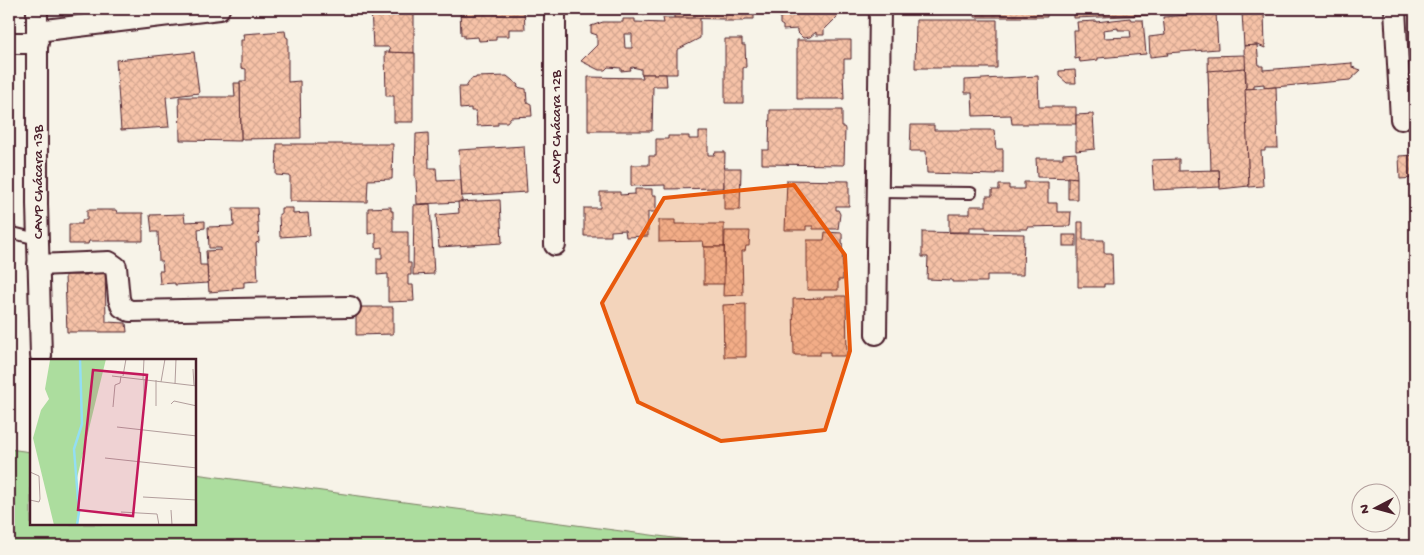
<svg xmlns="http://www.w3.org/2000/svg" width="1424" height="555" font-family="'Gochi Hand',sans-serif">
	<defs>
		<pattern id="building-cross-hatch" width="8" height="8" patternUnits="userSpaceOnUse" patternTransform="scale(1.25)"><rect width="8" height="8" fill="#f6c2a7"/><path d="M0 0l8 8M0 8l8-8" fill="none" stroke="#d4a690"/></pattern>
	</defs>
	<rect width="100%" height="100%" fill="#f7f3e8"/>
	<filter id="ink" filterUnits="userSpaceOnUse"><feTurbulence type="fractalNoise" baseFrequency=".02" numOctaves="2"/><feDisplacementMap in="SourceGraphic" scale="10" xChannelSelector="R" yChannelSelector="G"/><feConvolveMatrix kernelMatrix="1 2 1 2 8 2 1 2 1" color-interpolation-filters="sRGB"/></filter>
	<g filter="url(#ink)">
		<polygon fill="#acdd9e" stroke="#7b7e64" points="9,449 31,452 31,524 195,524 195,474 733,546 9,546"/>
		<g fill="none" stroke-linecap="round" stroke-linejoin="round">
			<polyline stroke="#7692a3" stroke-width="7" points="1408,546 1415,545"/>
		</g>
		<g fill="url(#building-cross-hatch)" stroke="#4a1f2b" fill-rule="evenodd">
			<polygon points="88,9 127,9 128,15 132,14 132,9 167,9 90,22"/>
			<polygon points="371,9 414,9 414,53 390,53 389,47 373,47"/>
			<polygon points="460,9 524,9 525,29 509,29 509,36 496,36 496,40 479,41 478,37 464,38 464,35 461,35"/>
			<rect x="594" y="9" width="54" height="5"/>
			<polygon points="674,9 725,9 725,19 674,18"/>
			<polygon points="725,9 754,9 754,19 745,19 744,21 725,21"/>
			<polygon points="783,9 843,9 843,11 824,30 824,35 816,35 816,32 810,37 803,38 797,32 797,29 783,30 783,26 780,24 780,15 783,12"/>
			<rect x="911" y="9" width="31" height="5"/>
			<polygon points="975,9 1071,9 1071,13 1047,13 1047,17 975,17"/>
			<polygon points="1074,9 1150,9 1150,15 1074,18"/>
			<polygon points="1264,12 1265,48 1258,45 1244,46 1242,13"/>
			<polygon points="1216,13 1218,49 1167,53 1168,55 1150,57 1149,37 1165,35 1163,17"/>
			<path d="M663,18H700V38L677,50V74H641V69L632,67L630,68L631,70L621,71V68L608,67L605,70H599L581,61L597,45V35L591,33V26L603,22H623V19H635V22L664,23ZM624,34H632V48H625Z"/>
			<path d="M1130,18L1131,20H1143L1146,54L1098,58V60L1080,62L1079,58L1075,59L1074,31H1078L1077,22L1096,21V22ZM1118,28V30H1130L1131,37L1104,38L1103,30Z"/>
			<polygon points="916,20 997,20 997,68 915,68"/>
			<polygon points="285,31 286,37 288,38 288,82 300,81 301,138 241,139 240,83 240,81 246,81 246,69 241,68 241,40 244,40 243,34"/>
			<polygon points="725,39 742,39 742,45 745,45 746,67 743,68 743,103 725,103"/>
			<polygon points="797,40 851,40 851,59 844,59 844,72 843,72 844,99 797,99"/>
			<polygon points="1257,45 1259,66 1263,66 1263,70 1352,63 1352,67 1361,70 1350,80 1264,88 1264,84 1254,85 1254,89 1245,89 1244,46"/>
			<polygon points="194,52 199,93 166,97 169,127 121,130 116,60"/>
			<polygon points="385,52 415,53 415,93 413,93 413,122 394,122 394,96 386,96"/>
			<polygon points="1245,55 1247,110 1209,112 1208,56"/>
			<polygon points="1245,68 1249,186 1220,189 1219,170 1211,170 1208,71"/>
			<polygon points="1075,70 1076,83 1067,83 1059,76 1059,71"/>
			<polygon points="642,74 666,74 667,86 653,86 652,131 588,131 588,77 643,78"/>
			<polygon points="507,76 518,85 517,87 526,89 527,102 531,104 532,116 511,117 507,122 498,122 498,125 477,126 476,111 471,111 471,108 460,109 459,87 466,87 471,79 476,78 476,77"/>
			<polygon points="1038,76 1039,107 1076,107 1076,124 1012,124 1011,115 973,116 972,93 965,93 965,80"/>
			<polygon points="234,83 240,83 241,141 180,140 179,97 235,97"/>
			<polygon points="1276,87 1278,148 1265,148 1265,151 1261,151 1263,186 1249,187 1245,89"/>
			<rect x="9" y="95" width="4" height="20"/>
			<polygon points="770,110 842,110 842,127 844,127 845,129 844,165 762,164 762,150 769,150"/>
			<polygon points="1093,114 1095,149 1076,151 1076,115"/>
			<polygon points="911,125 934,125 934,130 994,130 996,149 1003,149 1003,173 996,173 996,175 927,173 926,151 910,151"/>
			<polygon points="699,132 708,132 708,155 714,155 715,152 725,152 724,188 665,189 665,185 631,186 631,165 649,165 649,156 656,156 656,139 668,139 668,136 689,136 689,139 699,139"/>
			<polygon points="428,133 429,168 436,168 437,181 461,180 462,202 417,204 416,178 415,178 416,134"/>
			<polygon points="277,144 393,144 392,179 368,180 367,202 290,201 290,176 276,175"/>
			<polygon points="524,146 527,192 462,196 459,150"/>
			<polygon points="1076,153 1077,178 1037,177 1036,158 1063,158 1063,154"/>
			<polygon points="1415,155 1415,178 1400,179 1399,156"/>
			<polygon points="1179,159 1179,171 1219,170 1220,187 1154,190 1152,160"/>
			<polygon points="724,168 741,168 740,210 724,210"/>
			<polygon points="1068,177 1077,178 1077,199 1068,199"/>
			<polygon points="787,180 849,181 849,206 836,206 836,210 838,210 840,214 838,229 813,229 813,226 806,226 806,230 785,230"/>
			<polygon points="1024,182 1048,182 1048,203 1057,203 1057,212 1071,212 1070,226 1027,227 1027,229 986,229 986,227 970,227 970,232 949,232 949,214 970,214 970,206 986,206 986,196 992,196 992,190 999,190 999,185 1009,185 1009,189 1024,189"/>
			<polygon points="635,189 652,189 652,195 656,195 656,212 648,212 648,236 626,237 625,230 611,231 611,236 584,236 584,208 600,208 600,192 620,192 620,195 635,194"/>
			<polygon points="500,200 502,243 439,247 436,215 459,213 458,202"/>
			<polygon points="430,204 434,274 413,275 414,205"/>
			<polygon points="391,207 391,211 393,211 393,232 408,232 408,263 411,263 411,275 408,275 408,285 413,285 414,301 388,302 388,274 377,275 377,258 382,258 382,247 376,248 376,233 368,234 368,208"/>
			<polygon points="233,208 257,208 259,242 256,243 258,281 244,282 244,287 232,288 233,290 209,292 206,251 221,250 221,248 209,248 208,227 234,226"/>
			<polygon points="281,208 293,208 293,214 308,213 310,235 280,237 279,214 281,214"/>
			<polygon points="87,210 116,210 117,213 143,213 143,241 89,241 88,244 69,244 69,224 82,224 82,220 87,220"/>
			<polygon points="184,214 185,222 205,221 205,228 198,229 200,265 207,265 208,283 175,285 175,283 160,284 159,271 163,271 162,261 159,261 158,232 152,232 150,215"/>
			<polygon points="659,220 675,220 675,224 724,224 724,247 704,247 703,241 659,242"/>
			<polygon points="1078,222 1083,222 1083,240 1104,240 1104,253 1112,253 1113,284 1104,284 1104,287 1078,287"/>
			<polygon points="725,231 750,231 749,246 746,246 745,251 742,251 743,295 723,296"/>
			<polygon points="825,232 842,233 843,280 838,280 838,290 807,290 807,240 824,240"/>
			<polygon points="922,232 1024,234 1023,275 987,275 987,282 952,282 952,280 927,279 928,257 922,257"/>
			<rect x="1063" y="235" width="13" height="11"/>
			<rect x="704" y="247" width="20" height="37"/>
			<polygon points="105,264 106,322 126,323 127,332 67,332 65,275 87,275 87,265"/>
			<polygon points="824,296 846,296 847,356 830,356 830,352 820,352 820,355 794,355 793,299 824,298"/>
			<polygon points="746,304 746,357 724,357 723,305"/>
			<polygon points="356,307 393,307 393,334 356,335"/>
		</g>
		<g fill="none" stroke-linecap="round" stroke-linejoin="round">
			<g stroke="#4a1f2b" stroke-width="14">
				<g id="service">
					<polyline points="878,192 971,193"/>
					<polyline points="9,232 37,239"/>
				</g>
			</g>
			<g stroke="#4a1f2b" stroke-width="24">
				<g id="minor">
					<polyline points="37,9 37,204 41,356"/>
					<polyline points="1395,9 1401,119"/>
					<polyline points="37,31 219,9"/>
					<polyline points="9,43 38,43"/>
					<polyline points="555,245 555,9"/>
					<polyline points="38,265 109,262 116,267 119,299 122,307 130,311 350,307"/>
					<polyline points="876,334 880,9"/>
				</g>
			</g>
			<use href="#service" stroke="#f7f3e8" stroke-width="10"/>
			<use href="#minor" stroke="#f7f3e8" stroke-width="20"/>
		</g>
	</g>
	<path fill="#e8590c" fill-opacity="0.2" stroke="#e8590c" stroke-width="4" stroke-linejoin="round" d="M794,185L845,255L850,351L825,430L721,441L638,402L602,303L664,198Z"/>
	<g text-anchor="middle" stroke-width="4.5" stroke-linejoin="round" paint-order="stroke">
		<g font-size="15" fill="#4a1f2b" stroke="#f7f3e8">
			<text transform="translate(555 127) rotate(-90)" y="5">CAVP Chácara 12B</text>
			<text transform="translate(37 182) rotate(-90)" y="5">CAVP Chácara 13B</text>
		</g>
	</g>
	<g transform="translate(30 359)">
		<rect width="166" height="166" fill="#f7f3e8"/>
		<path d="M76,0L46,123L49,153L46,166H24L3,79L11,51L19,40L15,30L20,1Z" fill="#acdd9e"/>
		<path fill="none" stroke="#93def3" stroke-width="2.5" d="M47,166L49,153L44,90L52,65L50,0"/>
		<path fill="none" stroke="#b29e9c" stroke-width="1" d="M163,10L164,27M82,17L167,27M93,17L96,0M113,20L114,0M114,20V51M131,23L135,0M145,25L146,0M0,34V54M141,45L144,42L167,47M126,47V21M83,48L85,26L90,24L91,17M87,68L167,77M75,99L167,109M0,113L9,117L10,140L9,143L0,141M113,138L167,141M141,151L142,166M91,153L127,155L129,166"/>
		<path fill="#c2185b" fill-opacity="0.15" stroke="#c2185b" stroke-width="2.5" d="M63,11L117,16L103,157L48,151Z"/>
		<rect width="166" height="166" fill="none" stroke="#4a1f2b" stroke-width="2.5"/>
	</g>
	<rect width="1424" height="555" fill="none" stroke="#f7f3e8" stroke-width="30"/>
	<rect x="15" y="15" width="1394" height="525" fill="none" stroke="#4a1f2b" stroke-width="2" filter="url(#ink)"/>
	<g transform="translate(1376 508) rotate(264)"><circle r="24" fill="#f7f3e8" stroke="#b29e9c"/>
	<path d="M0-4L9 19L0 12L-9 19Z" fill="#4a1f2b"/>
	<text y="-8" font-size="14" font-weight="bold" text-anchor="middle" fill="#4a1f2b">N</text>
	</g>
</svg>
